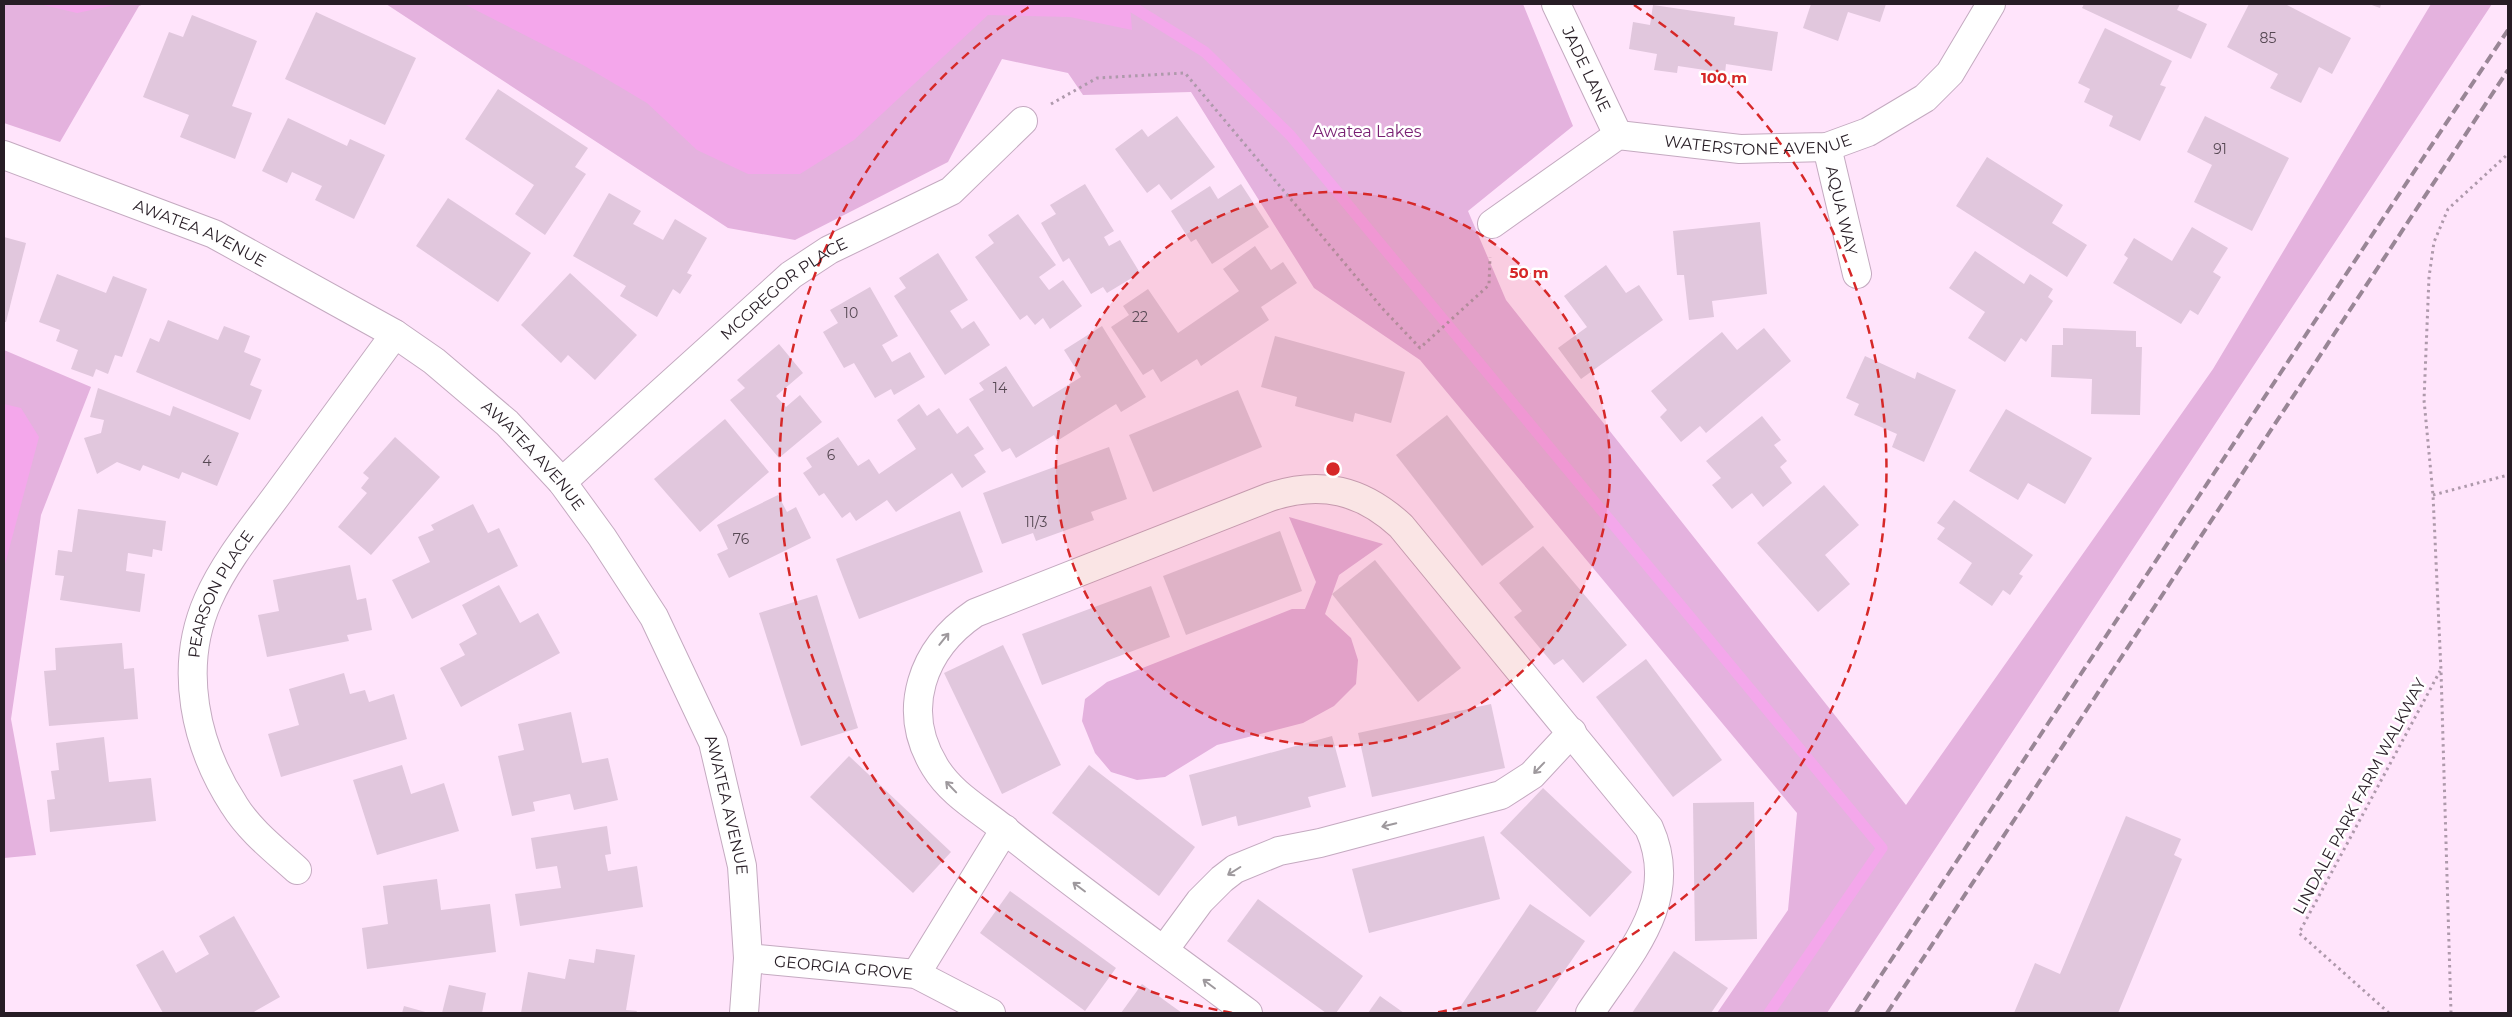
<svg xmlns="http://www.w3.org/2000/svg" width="2512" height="1017" font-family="Montserrat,sans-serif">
	<rect width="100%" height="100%" fill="#ffe4fb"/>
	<g fill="#e4b2de">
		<polygon points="4,4 144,4 139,6 60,142 4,123"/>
		<polygon points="386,4 1523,4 1573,126 1468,211 1506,300 1906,805 2213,369 2431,4 2492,4 1827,1013 1717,1013 1788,910 1797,813 1420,360 1314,288 1191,92 1083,95 1068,73 1002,59 948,162 795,240 728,228"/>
		<polygon points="4,350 91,387 41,515 11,719 36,855 4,858"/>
		<polygon points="1289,517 1383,544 1339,575 1325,614 1351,638 1358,660 1356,684 1334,706 1303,723 1217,745 1165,777 1137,780 1111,772 1095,753 1082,721 1085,699 1107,682 1292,609 1305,609 1316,582"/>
	</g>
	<g fill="#f4a7eb">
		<polygon points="39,4 120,4 77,13"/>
		<polygon points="464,4 1130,4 1132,30 1070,17 988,15 854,140 800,174 748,174 697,150 647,103 583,65"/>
		<polygon points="4,404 21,408 39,437 4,568"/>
	</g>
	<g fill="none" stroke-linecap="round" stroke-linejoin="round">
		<polyline stroke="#f4a7eb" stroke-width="11" points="1131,6 1205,52 1290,135 1882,848 1769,1013"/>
	</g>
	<g fill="#e1c7dd">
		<polygon points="1811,4 1886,4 1880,22 1848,12 1838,41 1803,28"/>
		<polygon points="2084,4 2180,4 2177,10 2207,24 2191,59 2082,8"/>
		<polygon points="2249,4 2285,4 2351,38 2332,74 2319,67 2301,103 2270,88 2278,74 2227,47"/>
		<polygon points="2369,4 2381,4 2380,8"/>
		<polygon points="1653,5 1735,17 1734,25 1778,32 1772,71 1726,64 1725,73 1678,66 1677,73 1654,70 1657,54 1629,49 1633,22 1650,25"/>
		<polygon points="316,12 416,58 385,125 285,79"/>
		<polygon points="192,15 257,41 232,106 252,113 235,159 180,137 189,115 143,97 169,32 183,37"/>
		<polygon points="2105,28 2172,61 2160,85 2166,87 2140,141 2109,126 2113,116 2084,102 2090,89 2078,83"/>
		<polygon points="498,89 588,148 575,167 586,174 545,235 515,214 534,185 465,139"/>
		<polygon points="1177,116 1215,167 1171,200 1159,184 1147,193 1115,149 1142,129 1148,137"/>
		<polygon points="2205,116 2289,158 2252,231 2194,202 2212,165 2187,152"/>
		<polygon points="288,118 347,146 350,139 385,155 354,219 315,200 322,186 292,172 287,183 262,171"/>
		<polygon points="1987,157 2063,205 2052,223 2087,245 2067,277 1956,206"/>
		<polygon points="1085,184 1114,231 1104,237 1109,246 1120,240 1140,273 1107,293 1103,287 1091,294 1069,258 1063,262 1041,223 1056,214 1050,205"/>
		<polygon points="1241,184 1269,227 1212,264 1196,239 1191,242 1171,211 1210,186 1218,199"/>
		<polygon points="609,193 641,211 633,224 663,240 675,219 707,238 687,273 692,275 680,294 673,289 657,317 620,296 626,286 573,256"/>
		<polygon points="448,198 531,253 498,302 416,246"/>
		<polygon points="1018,214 1056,265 1039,277 1049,290 1063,280 1082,306 1050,329 1043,318 1035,325 1027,315 1020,320 975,257 994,243 988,235"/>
		<polygon points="1760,222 1767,294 1712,301 1714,317 1689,320 1684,275 1677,275 1673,231"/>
		<polygon points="2192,227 2228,248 2213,272 2221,277 2198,315 2190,310 2181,324 2113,283 2128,258 2124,255 2134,238 2172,261"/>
		<polygon points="4,237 26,243 6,322 4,322"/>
		<polygon points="1255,246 1271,270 1283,262 1297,283 1261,307 1269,320 1201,366 1197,359 1161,382 1153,369 1143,375 1111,327 1129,315 1123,306 1148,289 1178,333 1239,291 1223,269"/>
		<polygon points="1975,251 2024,284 2030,274 2053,289 2048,297 2053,301 2026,342 2021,338 2005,362 1968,338 1985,312 1949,288"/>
		<polygon points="938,253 968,300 950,311 962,329 974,321 990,345 945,375 894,296 906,288 899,278"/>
		<polygon points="1606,265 1626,293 1639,285 1663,320 1581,379 1558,348 1587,327 1564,296"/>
		<polygon points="570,273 637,335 595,380 568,355 561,363 521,325"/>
		<polygon points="57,274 106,293 113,276 147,289 122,357 115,355 108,374 96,369 93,377 71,369 78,350 56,341 60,330 39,322"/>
		<polygon points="870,287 898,336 882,345 892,362 910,352 925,377 894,395 891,389 875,398 854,363 844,368 823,332 838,323 830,310"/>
		<polygon points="168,320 218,340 224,326 250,336 244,352 261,359 250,385 262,390 250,420 136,372 150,338 159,342"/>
		<polygon points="1102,326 1146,397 1121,412 1116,404 1057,441 1054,435 1016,458 1010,448 1002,452 969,399 984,390 979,383 1006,366 1033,407 1081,377 1064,350"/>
		<polygon points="1764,328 1791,361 1706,433 1700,426 1681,442 1660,417 1667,410 1651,391 1722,332 1737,350"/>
		<polygon points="2063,328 2136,331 2136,347 2142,347 2140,415 2091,414 2092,379 2051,377 2052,345 2063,345"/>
		<polygon points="1275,336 1405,372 1391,423 1355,413 1353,422 1295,406 1297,397 1261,387"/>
		<polygon points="779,344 803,373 776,396 786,407 800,395 822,422 779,458 730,400 745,388 737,380"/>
		<polygon points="1865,356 1915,379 1917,372 1956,390 1924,462 1892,447 1897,434 1854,415 1859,404 1846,398"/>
		<polygon points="98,388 170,416 173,406 239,433 217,486 182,472 179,479 143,465 140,471 117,462 97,474 84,438 101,433 104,420 90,417"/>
		<polygon points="1238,390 1262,447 1153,492 1129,435"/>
		<polygon points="919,404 927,416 939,408 957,434 968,426 984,449 974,455 986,472 962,488 952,473 896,512 887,500 856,521 850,512 842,518 824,493 819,496 803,473 812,467 806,458 838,437 858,466 869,459 879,474 916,449 897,420"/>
		<polygon points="2006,409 2092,458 2065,504 2028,483 2018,500 1969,471"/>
		<polygon points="1447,415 1534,527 1482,566 1396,455"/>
		<polygon points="1762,416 1781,440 1774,445 1787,461 1780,467 1792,483 1763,507 1752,493 1732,509 1712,485 1721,478 1706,461"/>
		<polygon points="725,419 769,472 700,532 654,479"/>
		<polygon points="395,437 440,477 371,555 338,527 367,493 361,488 369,478 363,473"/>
		<polygon points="1109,447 1127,499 1091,512 1094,520 1036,541 1033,533 1002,544 983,493"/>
		<polygon points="1824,485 1859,525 1825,555 1850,584 1818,612 1757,543"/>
		<polygon points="778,495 787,512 796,507 811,538 729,578 717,554 728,549 717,525"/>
		<polygon points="1954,500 2033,555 2019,574 2023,576 2010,595 2003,590 1992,606 1959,583 1972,563 1937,539 1945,528 1937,523"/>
		<polygon points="473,504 488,533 499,528 518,566 412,619 392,580 430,562 418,537 434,530 431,525"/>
		<polygon points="78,509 166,521 162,551 153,549 152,557 128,553 126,571 145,574 140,612 60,600 64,576 55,575 58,550 72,552"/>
		<polygon points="960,511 983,572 859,619 836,559"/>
		<polygon points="1280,531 1302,591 1186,635 1163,576"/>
		<polygon points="1543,546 1627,645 1583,683 1563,659 1554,665 1514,617 1522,611 1499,583"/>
		<polygon points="1375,560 1461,668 1418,702 1332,594"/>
		<polygon points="350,565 357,600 366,598 372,630 347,635 349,641 267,657 258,615 279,611 273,580"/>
		<polygon points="499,585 520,623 538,613 560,653 461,707 440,668 465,655 459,644 477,634 462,605"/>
		<polygon points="1151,586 1170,637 1042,685 1022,634"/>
		<polygon points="817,595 858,728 801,746 759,613"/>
		<polygon points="122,643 124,669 134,668 138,719 49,726 44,671 56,670 55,648"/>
		<polygon points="1003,645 1061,765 1002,794 944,673"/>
		<polygon points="1646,659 1722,760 1673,797 1596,697"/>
		<polygon points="344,673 350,694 365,690 369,702 394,694 407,739 281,777 268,734 299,725 289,689"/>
		<polygon points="1491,704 1505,768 1372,797 1358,733"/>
		<polygon points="571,712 582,763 608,758 618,800 574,810 570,794 533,802 535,811 512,816 498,756 524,750 518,724"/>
		<polygon points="1332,736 1346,787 1308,797 1311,807 1238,826 1236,816 1202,826 1189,775"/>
		<polygon points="104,737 109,782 151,778 156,821 50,832 47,800 55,799 51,771 59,770 56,743"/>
		<polygon points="849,756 951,852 913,893 810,797"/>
		<polygon points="402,765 411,794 444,783 459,831 377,855 353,780"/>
		<polygon points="1089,765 1195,847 1159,896 1052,813"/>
		<polygon points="1543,788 1632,872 1590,917 1500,833"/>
		<polygon points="1754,802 1757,939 1695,941 1693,803"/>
		<polygon points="2126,816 2181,839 2174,855 2182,859 2118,1013 2014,1013 2035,963 2060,974"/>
		<polygon points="607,826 611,854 605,855 608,871 637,866 643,907 520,926 515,894 561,888 557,866 536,869 531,838"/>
		<polygon points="1484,836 1500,899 1369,933 1352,869"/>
		<polygon points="437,879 441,910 490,904 496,952 367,969 362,928 388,924 383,886"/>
		<polygon points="1010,891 1116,968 1085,1011 980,933"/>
		<polygon points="1258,899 1363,976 1336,1013 1326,1013 1227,941"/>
		<polygon points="1530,904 1585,941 1535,1013 1456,1013"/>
		<polygon points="234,916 280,997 252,1013 163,1013 136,965 163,950 176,973 209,954 199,936"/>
		<polygon points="596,949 635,955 626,1010 637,1011 636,1013 521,1013 528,972 565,979 569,959 594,963"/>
		<polygon points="1674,951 1728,988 1711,1013 1632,1013"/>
		<polygon points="1142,984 1182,1013 1121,1013"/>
		<polygon points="449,985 486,993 482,1013 442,1013"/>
		<polygon points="1380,996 1404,1013 1368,1013"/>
		<polygon points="404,1006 429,1013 402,1013"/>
	</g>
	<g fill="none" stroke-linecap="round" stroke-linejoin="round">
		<g stroke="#c4aac0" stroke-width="30">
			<g id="street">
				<path id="s1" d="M1556,4L1618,135"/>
				<path id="s2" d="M1827,147L1857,274"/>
				<path id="s3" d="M4,155L214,234L395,334L434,361L507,423L562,482L602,537L654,617L713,742L742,866L748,958L744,1013"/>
				<path id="s4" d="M1492,224L1618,135L1740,149L1827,147L1868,132L1925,98L1950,73L1991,4"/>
				<path id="s5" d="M562,482L791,275L829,250L951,191L1023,121"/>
				<path id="s6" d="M297,870C275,850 250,831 234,805C195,745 178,668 208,600C226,559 257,523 283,487C320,436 358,385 395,334"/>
				<polyline points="1164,950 1200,901 1222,879 1235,869 1279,851 1320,843 1501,795 1532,775 1572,732"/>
				<path id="s7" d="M748,958L916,974L991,1013"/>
				<polyline points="916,974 1005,829"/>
				<path d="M1248,1013C1167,952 1084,894 1005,830C981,810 952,795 935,767C900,710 922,649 975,613L1270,497C1321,480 1362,490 1401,526L1649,828C1682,901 1628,955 1590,1013"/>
			</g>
		</g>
		<g stroke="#ae99ab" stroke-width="3" stroke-dasharray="2.5 4" stroke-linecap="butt">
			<polyline points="1051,104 1097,78 1185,73 1383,309 1420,348 1489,285 1490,257"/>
			<polyline points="2433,495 2508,475"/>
			<polyline points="2389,1013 2299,933 2440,671"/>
			<polyline points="2451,1013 2441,671 2433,495 2424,400 2429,277 2434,242 2448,209 2508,154"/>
		</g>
		<use href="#street" stroke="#fff" stroke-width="28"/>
		<g stroke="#998696" stroke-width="4" stroke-dasharray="10 5" stroke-linecap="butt">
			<polyline points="1856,1013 2508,30"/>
			<polyline points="1887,1013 2508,70"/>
		</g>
	</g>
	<defs><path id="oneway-shaft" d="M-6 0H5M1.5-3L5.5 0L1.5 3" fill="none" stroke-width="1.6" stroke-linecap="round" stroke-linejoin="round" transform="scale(1.25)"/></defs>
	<g stroke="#9e999d">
		<use href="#oneway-shaft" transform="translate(944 639) rotate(-51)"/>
		<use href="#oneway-shaft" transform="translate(1539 768) rotate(134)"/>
		<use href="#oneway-shaft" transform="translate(951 787) rotate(-134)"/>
		<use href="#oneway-shaft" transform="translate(1389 825) rotate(166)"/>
		<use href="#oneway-shaft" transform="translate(1234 871) rotate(148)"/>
		<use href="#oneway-shaft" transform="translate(1079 887) rotate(-143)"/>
		<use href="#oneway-shaft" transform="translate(1209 984) rotate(-143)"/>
	</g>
	<circle cx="1333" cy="469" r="277" fill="#d62828" fill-opacity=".12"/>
	<g fill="none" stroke="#d62828" stroke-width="2.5" stroke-dasharray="9 6">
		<circle cx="1333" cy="469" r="277"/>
		<path d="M1232 1013A553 553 0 0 1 1032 5M1634 5A553 553 0 0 1 1434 1013"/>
	</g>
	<g text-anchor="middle" stroke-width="5" stroke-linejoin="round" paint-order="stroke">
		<g font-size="14" fill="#564853">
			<text x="2268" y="43">85</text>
			<text x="2220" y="154">91</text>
			<text x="851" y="318">10</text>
			<text x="1140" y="322">22</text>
			<text x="1000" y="393">14</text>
			<text x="831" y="460">6</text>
			<text x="207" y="466">4</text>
			<text x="1036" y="527">11/3</text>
			<text x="741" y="544">76</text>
		</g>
		<g font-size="16" fill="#271d25" stroke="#fff">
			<text dy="6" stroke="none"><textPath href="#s1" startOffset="72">JADE LANE</textPath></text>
			<text dy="6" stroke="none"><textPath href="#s4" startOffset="295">WATERSTONE AVENUE</textPath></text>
			<text dy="6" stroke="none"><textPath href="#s2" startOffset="65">AQUA WAY</textPath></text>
			<text dy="6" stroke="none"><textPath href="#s3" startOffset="211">AWATEA AVENUE</textPath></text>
			<text dy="6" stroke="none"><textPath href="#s5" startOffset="295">MCGREGOR PLACE</textPath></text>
			<text dy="6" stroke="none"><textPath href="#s3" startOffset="616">AWATEA AVENUE</textPath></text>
			<text dy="6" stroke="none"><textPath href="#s6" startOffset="316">PEARSON PLACE</textPath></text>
			<text transform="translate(2359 796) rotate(-62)" y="6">LINDALE PARK FARM WALKWAY</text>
			<text dy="6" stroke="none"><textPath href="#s3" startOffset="1021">AWATEA AVENUE</textPath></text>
			<text dy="6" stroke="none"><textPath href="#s7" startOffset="96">GEORGIA GROVE</textPath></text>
		</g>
		<g font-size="16" fill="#781f72" stroke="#fff">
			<text x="1367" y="137">Awatea Lakes</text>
		</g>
	</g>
	<circle cx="1333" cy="469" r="8" fill="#d62828" stroke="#fff" stroke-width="2.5"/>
	<g font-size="15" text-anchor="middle" font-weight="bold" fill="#d62828" stroke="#fff" stroke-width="5" stroke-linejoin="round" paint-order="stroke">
		<text x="1724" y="83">100 m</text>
		<text x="1529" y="278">50 m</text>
	</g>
	<rect width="2512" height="1017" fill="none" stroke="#271d25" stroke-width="10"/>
</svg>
